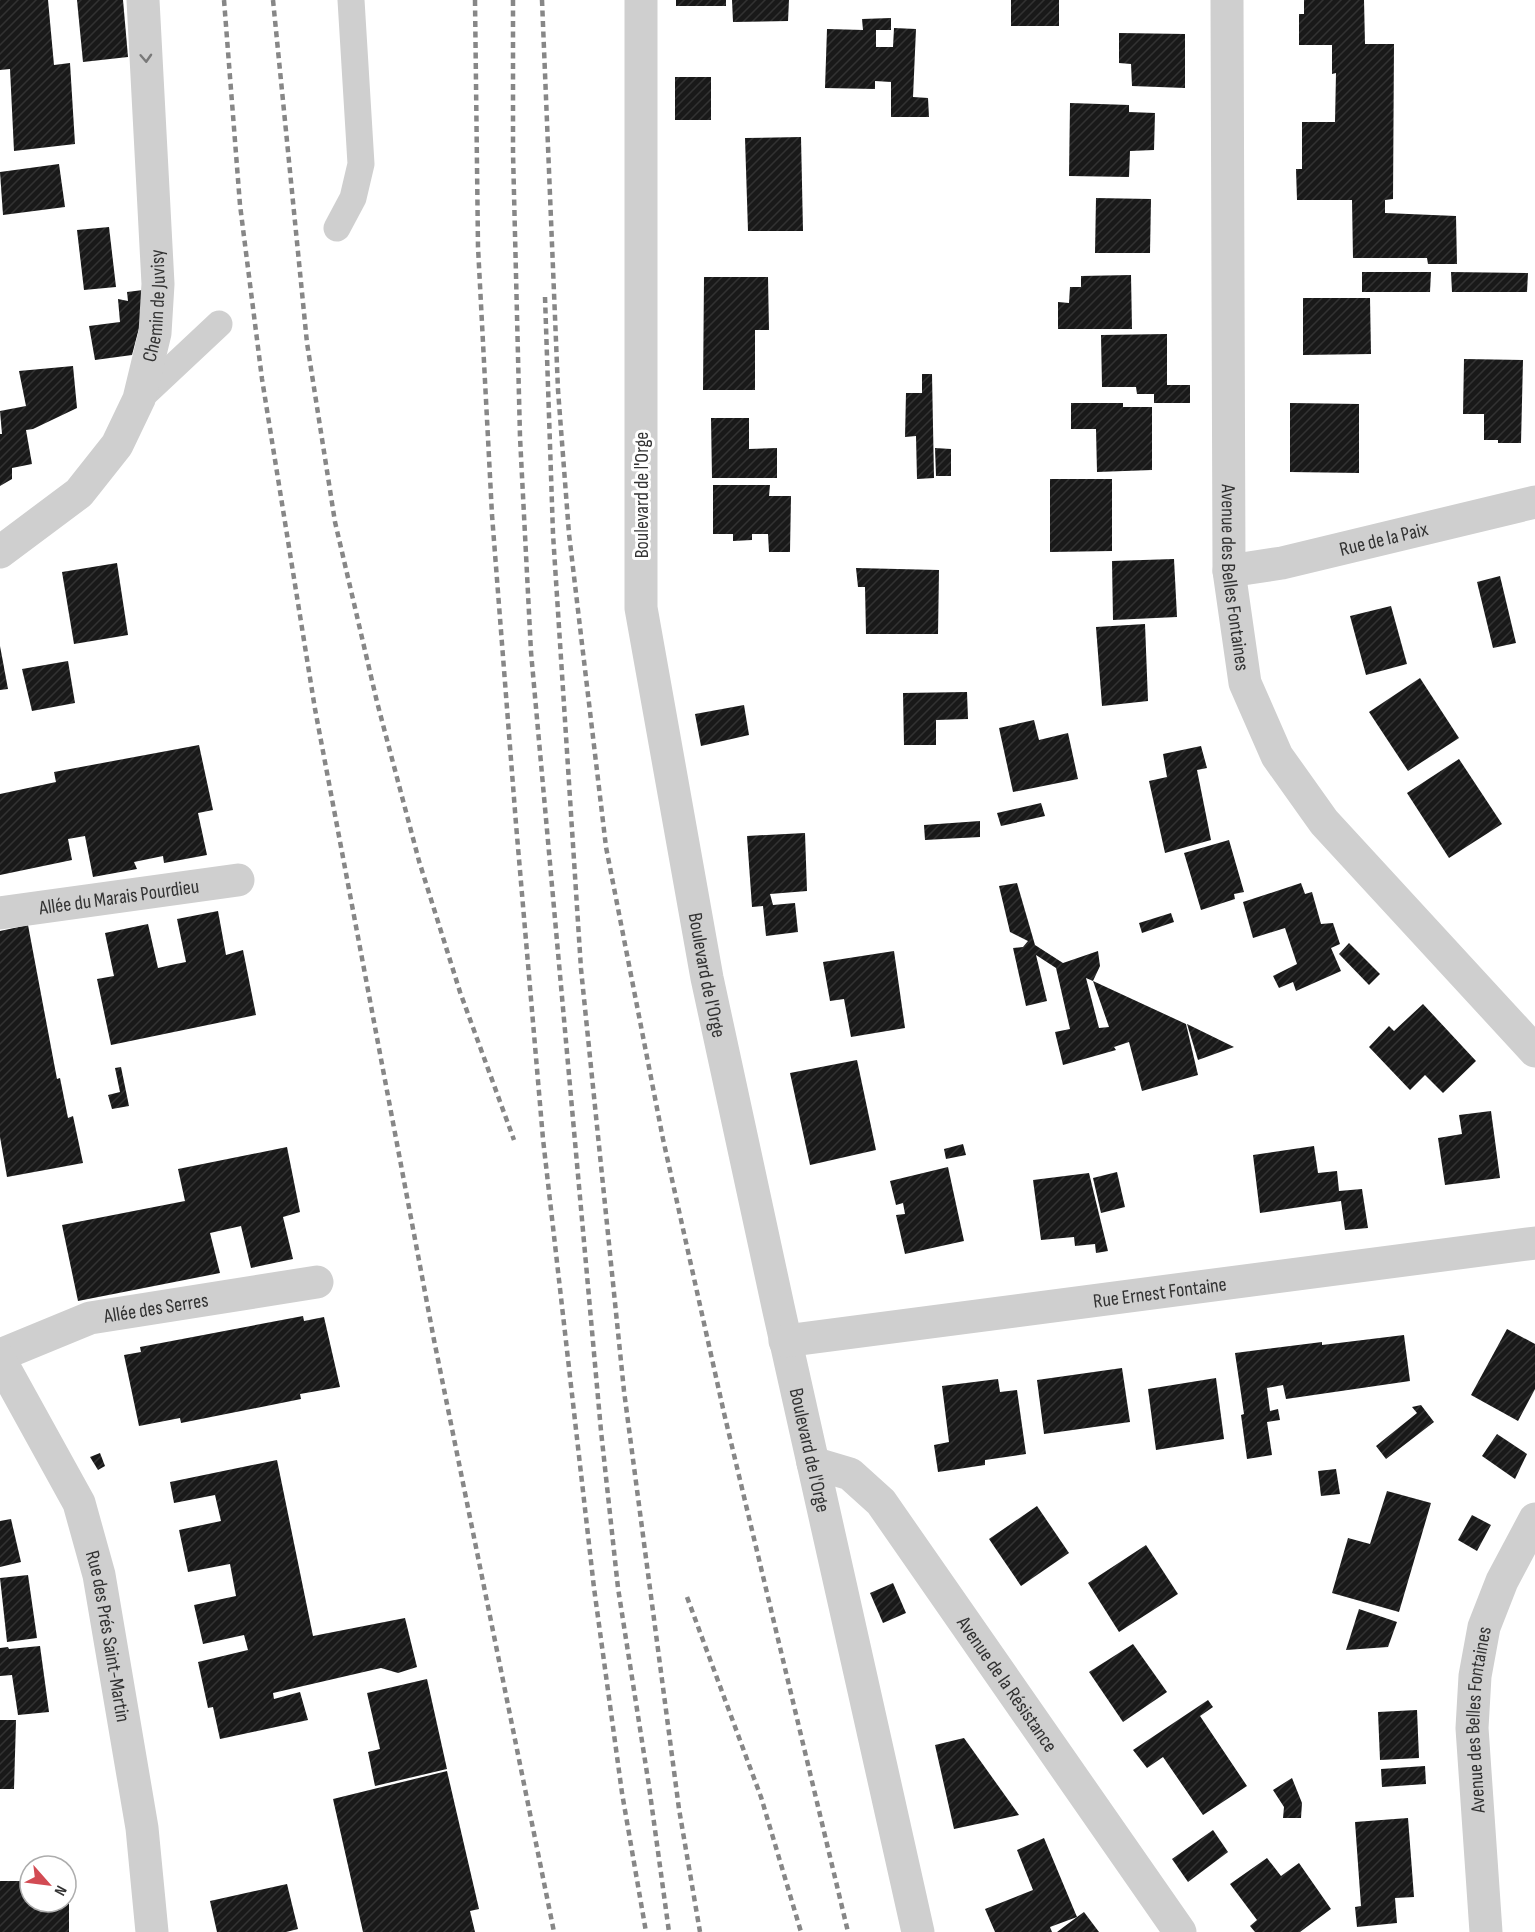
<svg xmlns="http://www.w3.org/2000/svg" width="1535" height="1932" font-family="'Sofia Sans Condensed',sans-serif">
	<defs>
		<pattern id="building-hatch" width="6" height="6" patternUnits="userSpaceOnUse" patternTransform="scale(1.5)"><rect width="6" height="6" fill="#191919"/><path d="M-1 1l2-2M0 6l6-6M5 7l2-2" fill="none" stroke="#323232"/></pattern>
	</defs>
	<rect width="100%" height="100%" fill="#fff"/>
	<g fill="url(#building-hatch)" fill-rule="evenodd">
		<polygon points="0,0 48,0 54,65 70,63 75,144 14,151 10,69 0,70"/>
		<polygon points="77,0 123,0 128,57 83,62"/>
		<rect x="676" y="0" width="50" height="6"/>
		<polygon points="732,0 789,0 788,21 733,22"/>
		<rect x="1011" y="0" width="48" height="26"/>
		<polygon points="1304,0 1364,0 1365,44 1394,44 1393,199 1385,200 1385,213 1456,216 1457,264 1428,264 1427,258 1353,258 1352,200 1297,200 1296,169 1302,169 1302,122 1335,122 1336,73 1332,74 1332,45 1299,45 1299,14 1304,14"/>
		<polygon points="891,18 891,30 876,30 876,47 893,47 894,28 916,29 913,97 928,98 929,117 891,117 891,82 875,81 875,89 825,88 827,29 863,30 862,19"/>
		<polygon points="1119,33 1185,34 1185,88 1132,86 1131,64 1119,63"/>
		<rect x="675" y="77" width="36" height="43"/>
		<polygon points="1070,103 1129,105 1129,112 1155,113 1154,150 1130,151 1129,177 1069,176"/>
		<polygon points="801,137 803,231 748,231 745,138"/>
		<polygon points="59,164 65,207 3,215 0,172"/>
		<polygon points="1096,198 1151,199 1150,253 1095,253"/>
		<polygon points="109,227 116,287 84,290 77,230"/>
		<polygon points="1362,272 1431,272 1430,292 1362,292"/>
		<polygon points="1451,272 1528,273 1527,292 1452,292"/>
		<polygon points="1131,275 1132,329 1058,329 1058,302 1069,303 1070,287 1081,287 1081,276"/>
		<polygon points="704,277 768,277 769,330 755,330 755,390 703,390"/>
		<polygon points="143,290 144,309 132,355 95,360 89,326 120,322 118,299 128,301 127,292"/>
		<polygon points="1303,298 1370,298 1371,354 1303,355"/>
		<polygon points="1167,334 1167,385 1190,385 1190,403 1154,403 1154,394 1137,394 1136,387 1102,387 1101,335"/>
		<polygon points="1464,359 1523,360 1521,443 1498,443 1498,440 1484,440 1484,414 1463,414"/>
		<polygon points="73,366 77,408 33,429 26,430 32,464 12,468 12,479 0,486 0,434 2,434 0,411 26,406 19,371"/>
		<polygon points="922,374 932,374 934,478 917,479 916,436 905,437 906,393 922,393"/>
		<polygon points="1071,403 1123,403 1123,407 1152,407 1152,470 1097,472 1096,429 1071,429"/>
		<polygon points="1290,403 1359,404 1359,473 1290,472"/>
		<polygon points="711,418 749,418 749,449 777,448 777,478 712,478"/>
		<polygon points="935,448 951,449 951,476 936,476"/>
		<polygon points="1050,479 1112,479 1112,551 1050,552"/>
		<polygon points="713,485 770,485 769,496 791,496 790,552 769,552 768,534 752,534 752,540 733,541 733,534 713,534"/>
		<polygon points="1174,559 1177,617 1113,620 1112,561"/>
		<polygon points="117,563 128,635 74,644 62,572"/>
		<polygon points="856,568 939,570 938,634 866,634 865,587 858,587"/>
		<polygon points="1500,576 1516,643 1493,648 1477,582"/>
		<polygon points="1391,606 1407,664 1366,675 1350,616"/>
		<polygon points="1145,624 1148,701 1102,706 1096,627"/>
		<polygon points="0,646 8,689 0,690"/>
		<polygon points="68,661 75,703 32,711 22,669"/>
		<polygon points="1420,678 1459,738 1408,771 1369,712"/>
		<polygon points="967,692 968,719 936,720 936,745 904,745 903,693"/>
		<polygon points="744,705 749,735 701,746 695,714"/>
		<polygon points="1034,720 1039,740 1068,733 1078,779 1013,792 999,728"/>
		<polygon points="199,745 213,810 198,813 207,855 164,863 163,856 134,862 137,869 93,877 85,836 68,839 72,860 0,875 0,794 56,782 54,772"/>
		<polygon points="1201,746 1207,768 1197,770 1211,840 1165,853 1149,781 1167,777 1163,754"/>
		<polygon points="1459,759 1502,824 1449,858 1407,793"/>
		<polygon points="1041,803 1045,816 1001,826 997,813"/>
		<polygon points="980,821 980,837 925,840 924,825"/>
		<polygon points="805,833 807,891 770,894 773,905 795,903 798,932 766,936 763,906 752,907 747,836"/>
		<polygon points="1229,840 1244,892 1234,894 1235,899 1201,910 1184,853"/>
		<path d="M1017,883L1035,945L1063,963L1098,951L1100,966L1093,981L1186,1024L1198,1075L1142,1091L1129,1042L1114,1047L1116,1050L1063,1065L1055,1032L1070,1029L1056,968L1036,955L1047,1001L1026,1006L1013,948L1023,947L1028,941L1010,932L999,886ZM1086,978L1093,981L1109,1027L1099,1028Z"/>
		<polygon points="1301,883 1305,894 1312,892 1321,924 1333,923 1340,944 1331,948 1341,971 1296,991 1293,982 1279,988 1273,976 1297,964 1285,928 1253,938 1243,902"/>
		<polygon points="218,911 226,955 243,950 256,1015 111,1045 97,979 114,976 105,933 148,924 158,968 171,965 186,962 177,919"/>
		<polygon points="1171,913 1174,922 1142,933 1139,923"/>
		<polygon points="28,925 57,1079 60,1078 68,1118 73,1116 83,1163 7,1177 0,1137 0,931"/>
		<polygon points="1349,943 1380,974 1369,985 1339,954"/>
		<polygon points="894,951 905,1028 851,1037 844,999 830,1001 823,962"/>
		<polygon points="1423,1004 1476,1061 1443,1093 1425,1075 1410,1090 1369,1047 1389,1026 1394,1031"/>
		<polygon points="1187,1024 1234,1047 1198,1060"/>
		<polygon points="857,1060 876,1150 810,1165 790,1073"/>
		<polygon points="121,1067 129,1106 112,1109 108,1095 120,1092 115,1068"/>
		<polygon points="1491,1111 1500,1178 1445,1185 1438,1138 1462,1134 1459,1115"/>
		<polygon points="963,1144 966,1155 946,1159 944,1149"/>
		<polygon points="1314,1146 1318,1173 1337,1171 1339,1191 1362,1189 1368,1228 1345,1230 1341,1201 1260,1213 1253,1155"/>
		<polygon points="287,1147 300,1212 283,1217 293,1259 251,1268 241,1226 210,1233 220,1273 78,1301 62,1225 185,1201 178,1169"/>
		<polygon points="948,1167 964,1241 905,1254 896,1215 905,1214 903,1203 896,1205 890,1181"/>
		<polygon points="1117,1172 1125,1207 1101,1213 1093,1178"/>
		<polygon points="1089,1173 1108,1251 1096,1253 1095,1244 1075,1246 1074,1237 1041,1240 1033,1180"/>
		<polygon points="303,1316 304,1321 324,1317 340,1387 300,1394 301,1399 181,1423 180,1418 139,1426 124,1355 141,1352 140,1347"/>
		<polygon points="1507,1329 1535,1344 1535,1389 1518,1421 1471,1395"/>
		<polygon points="1404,1335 1410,1381 1286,1399 1283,1385 1267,1388 1270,1411 1278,1409 1280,1420 1267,1422 1272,1455 1247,1459 1241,1415 1244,1414 1235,1353 1322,1342 1322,1345"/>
		<polygon points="1122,1368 1130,1422 1044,1434 1037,1380"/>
		<polygon points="1216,1378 1224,1439 1156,1450 1148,1389"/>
		<polygon points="998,1379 1000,1392 1017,1390 1026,1454 985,1460 985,1465 938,1472 934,1445 949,1442 942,1386"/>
		<polygon points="1421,1405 1434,1422 1386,1459 1376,1446 1417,1413 1412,1407"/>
		<polygon points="1497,1434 1527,1454 1515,1479 1482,1456"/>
		<polygon points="100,1453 105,1466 98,1470 90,1457"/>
		<polygon points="277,1460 313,1636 405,1618 417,1667 398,1673 381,1668 273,1693 274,1699 300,1692 308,1720 220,1739 213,1707 208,1708 198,1662 248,1650 244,1635 203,1644 194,1605 236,1596 230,1564 188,1572 179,1530 221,1521 215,1495 174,1503 170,1482"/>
		<polygon points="1336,1469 1340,1494 1321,1496 1318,1471"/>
		<polygon points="1387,1491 1431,1503 1399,1612 1332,1593 1348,1538 1370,1544"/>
		<polygon points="1037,1506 1069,1553 1021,1586 989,1539"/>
		<polygon points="1472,1515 1491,1525 1477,1551 1458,1540"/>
		<polygon points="11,1519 21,1562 0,1567 0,1521"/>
		<polygon points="1146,1545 1178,1594 1119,1632 1088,1583"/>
		<polygon points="28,1575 37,1638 7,1642 0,1578"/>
		<polygon points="893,1583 906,1613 883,1623 870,1593"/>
		<polygon points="1359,1609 1397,1622 1388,1647 1346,1650"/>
		<polygon points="1133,1644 1167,1692 1123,1722 1089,1672"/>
		<polygon points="40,1646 49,1712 18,1715 12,1675 0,1676 0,1648 8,1647 9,1649"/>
		<polygon points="427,1679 447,1769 375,1786 368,1752 380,1749 367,1693"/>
		<polygon points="1208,1700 1213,1707 1200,1716 1247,1786 1203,1815 1163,1757 1147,1768 1133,1750"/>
		<polygon points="1417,1710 1419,1758 1380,1760 1378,1712"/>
		<polygon points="0,1720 16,1720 14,1789 0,1789"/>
		<polygon points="964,1738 1019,1815 954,1829 935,1745"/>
		<polygon points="1425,1766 1426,1784 1382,1787 1381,1769"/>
		<polygon points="447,1771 479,1909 470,1911 475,1932 363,1932 333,1799"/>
		<polygon points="1292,1778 1302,1803 1301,1818 1283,1818 1284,1807 1273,1790"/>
		<polygon points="1408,1818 1414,1897 1395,1898 1397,1923 1357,1927 1355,1907 1361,1906 1355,1822"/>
		<polygon points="1213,1830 1228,1852 1188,1882 1172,1859"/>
		<polygon points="1044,1838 1077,1917 1084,1912 1099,1932 1057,1932 1077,1917 1050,1927 1052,1932 995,1932 985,1909 1033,1890 1017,1850"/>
		<polygon points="1267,1858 1281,1876 1299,1863 1331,1909 1300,1932 1255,1932 1250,1926 1257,1920 1230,1884"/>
		<polygon points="0,1881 30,1881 30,1902 66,1902 66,1882 69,1882 69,1932 0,1932"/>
		<polygon points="287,1884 298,1929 286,1932 217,1932 210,1901"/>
	</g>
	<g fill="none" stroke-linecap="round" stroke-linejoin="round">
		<g stroke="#cfcfcf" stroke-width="27">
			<polyline points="337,228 353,198 361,164 351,0"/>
			<polyline points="139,399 219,324"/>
		</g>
		<g stroke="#cfcfcf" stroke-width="33">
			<path id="s1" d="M641,0V608L707,978L779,1311L918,1932"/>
			<path id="s2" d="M1227,0L1229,571L1245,683L1277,756L1324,822L1535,1051"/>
			<path id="s3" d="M0,552L79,493L117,445L139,399L155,333L158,284L143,0"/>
			<path id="s4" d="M1229,571L1282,563L1535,502"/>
			<path id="s5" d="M0,913L238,880"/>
			<path id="s6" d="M785,1341L1535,1243"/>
			<path id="s7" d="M0,1355L90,1318L317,1282"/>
			<path id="s8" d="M0,1360L79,1503L99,1575L142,1828L152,1932"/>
			<path id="s9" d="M813,1463L850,1474L881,1502L1180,1932"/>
			<path id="s10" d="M1486,1932L1472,1728L1475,1676L1484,1627L1502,1581L1535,1519"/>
		</g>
		<g stroke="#878787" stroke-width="4.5" stroke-dasharray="6 4.5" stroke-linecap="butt">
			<polyline points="224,0 240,205 262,379 315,709 434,1340 554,1932"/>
			<polyline points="273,0 307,343 335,522 377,702 419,861 460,992 514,1140"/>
			<polyline points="475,0 478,247 492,515 516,824 543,1139 594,1588 622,1793 646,1932"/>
			<polyline points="513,0 513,153 520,437 531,652 601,1431 618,1588 649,1786 669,1932"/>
			<polyline points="542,0 558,390 569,534 606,847 663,1139 724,1413 848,1932"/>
			<polyline points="545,297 553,534 581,969 624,1391 679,1809 700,1932"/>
			<polyline points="687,1597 761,1797 801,1932"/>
		</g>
	</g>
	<defs><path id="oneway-chevron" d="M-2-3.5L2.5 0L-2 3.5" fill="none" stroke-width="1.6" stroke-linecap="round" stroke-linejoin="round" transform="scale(1.5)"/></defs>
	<use stroke="#797979" href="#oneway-chevron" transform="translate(146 58) rotate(87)"/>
	<g text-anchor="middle" stroke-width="6" stroke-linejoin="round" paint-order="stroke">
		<g font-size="20" fill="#323232" stroke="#fff">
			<text dy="7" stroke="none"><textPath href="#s3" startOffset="306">Chemin de Juvisy</textPath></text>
			<text transform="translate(641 495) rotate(-90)" y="7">Boulevard de l'Orge</text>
			<text dy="7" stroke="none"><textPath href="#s4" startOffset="158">Rue de la Paix</textPath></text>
			<text dy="7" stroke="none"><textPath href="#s2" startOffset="578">Avenue des Belles Fontaines</textPath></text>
			<text dy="7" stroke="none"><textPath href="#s5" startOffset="120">Allée du Marais Pourdieu</textPath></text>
			<text dy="7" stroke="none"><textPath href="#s1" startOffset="981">Boulevard de l'Orge</textPath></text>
			<text dy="7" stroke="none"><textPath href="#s6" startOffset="378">Rue Ernest Fontaine</textPath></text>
			<text dy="7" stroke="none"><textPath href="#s7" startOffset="164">Allée des Serres</textPath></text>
			<text dy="7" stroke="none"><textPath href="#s1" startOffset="1467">Boulevard de l'Orge</textPath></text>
			<text dy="7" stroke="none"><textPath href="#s8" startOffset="300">Rue des Prés Saint-Martin</textPath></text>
			<text dy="7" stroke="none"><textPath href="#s9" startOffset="302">Avenue de la Résistance</textPath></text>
			<text dy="7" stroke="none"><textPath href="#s10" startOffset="213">Avenue des Belles Fontaines</textPath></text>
		</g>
	</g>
	<g transform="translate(48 1884) rotate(118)"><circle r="28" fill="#ffffff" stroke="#adadad" stroke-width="1.5"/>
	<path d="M0-4.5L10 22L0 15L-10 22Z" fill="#d24b53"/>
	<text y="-9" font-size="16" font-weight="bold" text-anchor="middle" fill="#323232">N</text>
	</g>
</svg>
